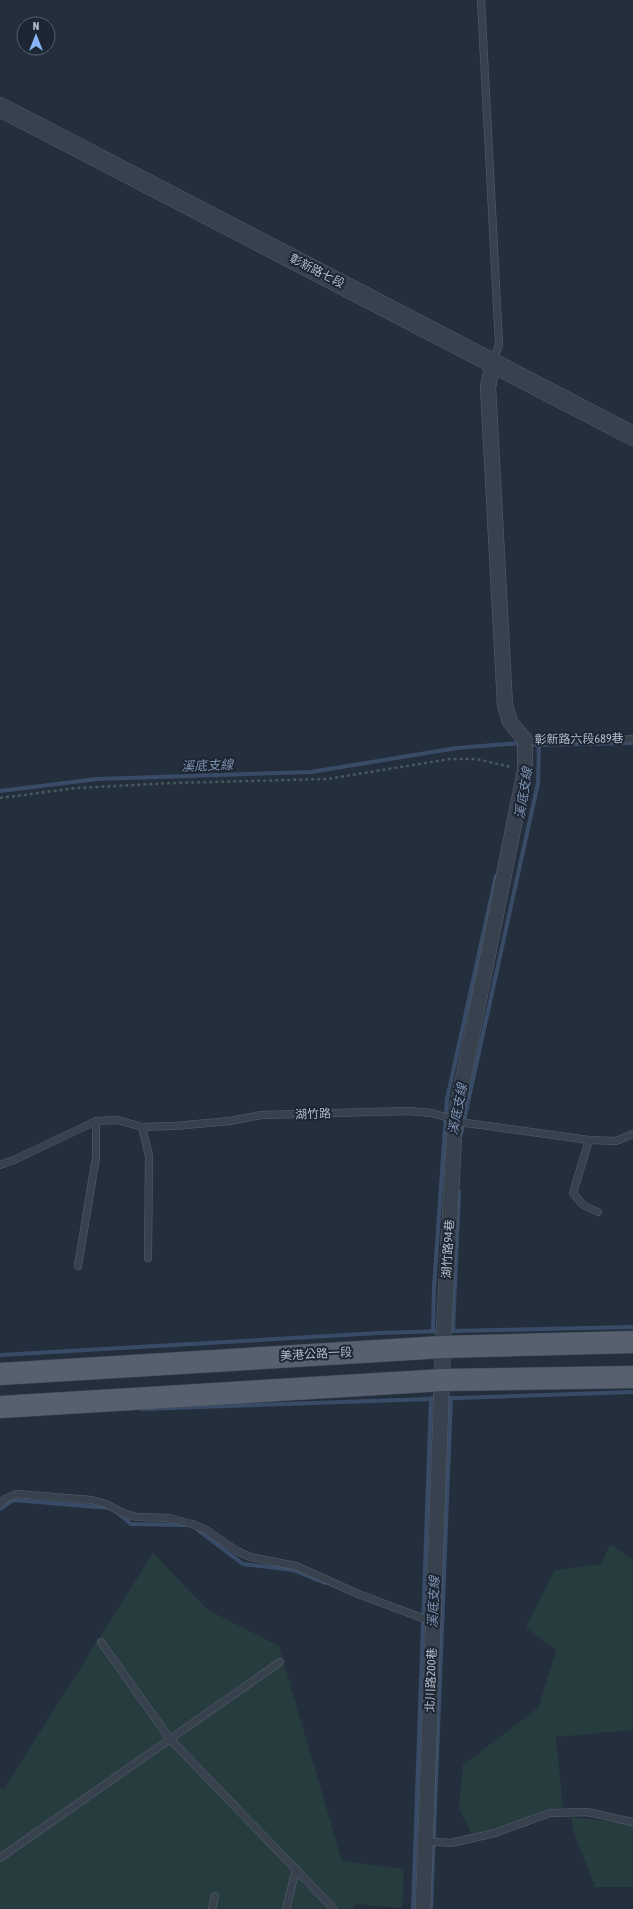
<svg xmlns="http://www.w3.org/2000/svg" width="633" height="1909" font-family="'Asap Condensed','Noto Sans TC',sans-serif">
	<rect width="100%" height="100%" fill="#242f3e"/>
	<g fill="#263c3f">
		<polygon points="610,1544 633,1560 633,1730 556,1737 563,1810 473,1837 459,1808 463,1765 539,1707 556,1650 526,1627 555,1570 601,1564"/>
		<polygon points="153,1553 208,1610 279,1646 342,1861 404,1869 402,1908 355,1904 353,1909 0,1909 0,1787 4,1789"/>
		<polygon points="571,1817 633,1824 633,1887 595,1887 574,1832"/>
	</g>
	<g fill="none" stroke-linecap="round" stroke-linejoin="round">
		<g stroke="#394c67" stroke-width="4">
			<polyline points="539,745 633,743"/>
			<polyline points="0,791 97,779 311,772 457,748 521,743"/>
			<polyline points="461,1134 538,783 539,745 528,744"/>
			<polyline points="433,1331 434,1288 447,1099 496,876"/>
			<polyline points="451,1331 633,1327"/>
			<polyline points="453,1331 459,1191"/>
			<polyline points="0,1355 379,1333 441,1331"/>
			<polyline points="142,1409 633,1392"/>
			<polyline points="0,1509 13,1500 111,1508"/>
			<polyline points="118,1513 131,1524 185,1525"/>
			<polyline points="198,1530 243,1564 293,1570 325,1583"/>
			<polyline points="413,1909 431,1398"/>
			<polyline points="431,1909 451,1398"/>
		</g>
		<g stroke="#565f6c" stroke-width="8">
			<g id="service">
				<polyline points="481,0 499,344 493,363"/>
				<polyline points="525,740 633,739"/>
				<polyline points="142,1127 149,1156 148,1258"/>
				<polyline points="589,1140 573,1193 583,1205 598,1212"/>
				<polyline points="0,1165 14,1160 96,1121 118,1120 142,1127 174,1126 230,1121 261,1115 408,1111 432,1113 466,1123 589,1140 616,1141 633,1134"/>
				<polyline points="78,1266 96,1157 96,1121"/>
				<polyline points="0,1504 5,1499 17,1494 92,1500 106,1504 125,1514 137,1517 169,1518 192,1524 206,1530 237,1551 250,1557 296,1566 358,1594 433,1622"/>
				<polyline points="101,1642 170,1739 334,1909"/>
				<polyline points="426,1841 451,1843 495,1833 550,1813 587,1812 633,1822"/>
				<polyline points="0,1858 280,1662"/>
				<polyline points="212,1909 215,1896"/>
				<polyline points="286,1909 296,1869"/>
			</g>
		</g>
		<g stroke="#565f6c" stroke-width="16">
			<polyline id="minor" points="423,1909 443,1347 455,1119 525,770 525,740 510,722 505,705 488,387 493,363"/>
		</g>
		<g stroke="#565f6c" stroke-width="20">
			<polyline id="tertiary" points="0,107 633,436"/>
		</g>
		<g stroke="#414a57" stroke-width="23">
			<g id="primary">
				<polyline points="0,1374 443,1347 633,1342"/>
				<polyline points="0,1407 443,1380 633,1377"/>
			</g>
		</g>
		<polyline stroke="#44595c" stroke-width="2.5" stroke-dasharray="3 3" stroke-linecap="butt" points="0,798 77,788 172,783 327,779 450,759 476,759 511,767"/>
		<use href="#service" stroke="#38414e" stroke-width="7"/>
		<use href="#minor" stroke="#38414e" stroke-width="15"/>
		<use href="#tertiary" stroke="#38414e" stroke-width="19"/>
		<use href="#primary" stroke="#56606e" stroke-width="22"/>
	</g>
	<g text-anchor="middle" stroke-width="4" stroke-linejoin="round" paint-order="stroke">
		<g font-size="12" fill="#b4bcc9" stroke="#1d2633">
			<text transform="translate(317 271) rotate(27)" y="4">彰新路七段</text>
			<text transform="translate(579 739) rotate(-1)" y="4">彰新路六段689巷</text>
			<text transform="translate(313 1114) rotate(-2)" y="4">湖竹路</text>
			<text transform="translate(448 1249) rotate(-87)" y="4">湖竹路94巷</text>
			<text transform="translate(316 1354) rotate(-3)" y="4">美港公路一段</text>
			<text transform="translate(431 1680) rotate(-88)" y="4">北川路200巷</text>
		</g>
		<g font-size="13" font-style="italic" fill="#7c92b1" stroke="#1d2633">
			<text transform="translate(207 765) rotate(-2)" y="5">溪底支線</text>
			<text transform="translate(523 793) rotate(-81)" y="5">溪底支線</text>
			<text transform="translate(457 1109) rotate(-79)" y="5">溪底支線</text>
			<text transform="translate(433 1602) rotate(-88)" y="5">溪底支線</text>
		</g>
	</g>
	<g transform="translate(36 36)"><circle r="19" fill="#1d2633" stroke="#59626f"/>
	<path d="M0-3L7 15L0 10L-7 15Z" fill="#8ab4f8"/>
	<text y="-6" font-size="11" font-weight="bold" text-anchor="middle" fill="#b4bcc9">N</text>
	</g>
</svg>
